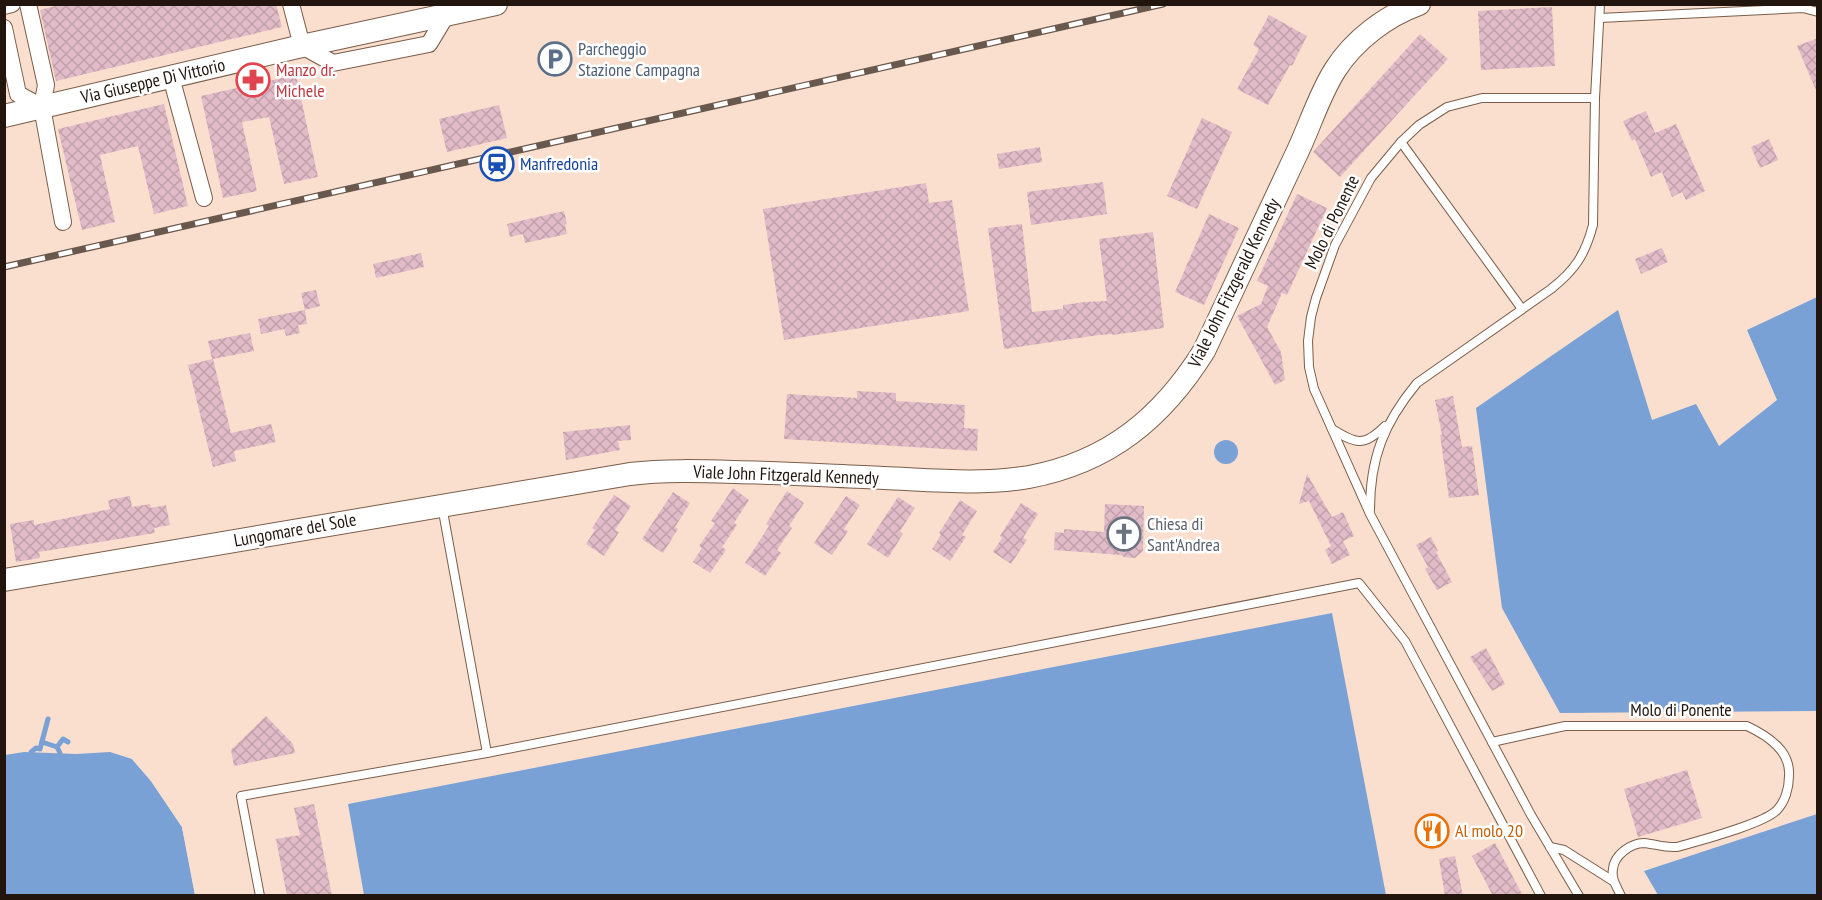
<svg xmlns="http://www.w3.org/2000/svg" width="1822" height="900" font-family="'PT Sans Narrow',sans-serif">
	<defs>
		<pattern id="building-cross-hatch" width="8" height="8" patternUnits="userSpaceOnUse" patternTransform="scale(1.5)"><rect width="8" height="8" fill="#e2bbc8"/><path d="M0 0l8 8M0 8l8-8" fill="none" stroke="#c2a0ab"/></pattern>
	</defs>
	<rect width="100%" height="100%" fill="#fbdfce"/>
	<g fill="#79a1d5">
		<polygon points="1817,297 1817,711 1560,713 1502,608 1476,408 1618,310 1652,420 1696,404 1719,446 1777,400 1747,330"/>
		<circle cx="1226" cy="452" r="12"/>
		<polygon points="1332,613 1386,895 364,895 348,804"/>
		<polygon points="24,752 76,754 110,752 132,759 151,781 182,827 195,895 5,896 5,755"/>
		<polygon points="1817,814 1817,895 1658,895 1644,871"/>
	</g>
	<polygon fill="#fbdfce" points="135,757 153,779 185,826 198,896 195,895 182,827 151,781 132,759"/>
	<g fill="none" stroke-linecap="round" stroke-linejoin="round">
		<g stroke="#79a1d5" stroke-width="5">
			<polyline points="42,742 57,747"/>
			<polyline points="31,752 36,748 40,749 48,719"/>
			<polyline points="60,753 57,747 63,739 68,742"/>
		</g>
	</g>
	<g fill="url(#building-cross-hatch)">
		<polygon points="63,4 276,4 282,27 56,81 40,10"/>
		<polygon points="1552,7 1555,66 1481,70 1478,11"/>
		<polygon points="1269,15 1307,36 1292,66 1290,65 1268,105 1237,89 1259,49 1253,45"/>
		<polygon points="1420,34 1448,59 1340,177 1313,152"/>
		<polygon points="1818,38 1818,95 1797,46"/>
		<polygon points="296,75 318,177 284,184 269,117 242,122 257,191 223,198 201,96"/>
		<polygon points="164,104 188,206 154,214 138,146 100,155 115,222 82,230 58,129"/>
		<polygon points="499,105 507,138 447,152 439,119"/>
		<polygon points="1646,111 1655,133 1676,124 1705,191 1686,200 1682,192 1672,197 1662,172 1651,177 1635,139 1632,141 1623,121"/>
		<polygon points="1202,118 1232,132 1197,209 1167,196"/>
		<polygon points="1769,139 1778,160 1760,168 1751,147"/>
		<polygon points="1040,147 1042,162 999,169 997,154"/>
		<polygon points="1103,182 1107,214 1031,225 1027,192"/>
		<polygon points="926,183 929,203 952,200 969,311 784,340 763,209"/>
		<polygon points="1297,194 1327,208 1287,295 1282,293 1267,327 1281,352 1285,380 1275,385 1237,316 1261,304 1268,286 1257,281"/>
		<polygon points="564,211 567,224 565,225 567,234 525,243 523,234 510,237 507,224"/>
		<polygon points="1209,214 1239,228 1204,305 1175,292"/>
		<polygon points="1022,224 1032,312 1063,309 1063,305 1085,302 1107,301 1099,239 1153,232 1164,328 1112,335 1112,334 1099,335 1004,349 988,228"/>
		<polygon points="1662,248 1668,262 1641,274 1635,259"/>
		<polygon points="421,253 424,267 376,278 373,264"/>
		<polygon points="316,290 320,306 305,310 301,293"/>
		<polygon points="305,310 307,324 298,325 300,333 286,336 284,329 261,334 258,319"/>
		<polygon points="250,333 254,351 213,359 231,433 271,424 276,442 234,451 236,461 213,467 188,365 212,359 208,341"/>
		<polygon points="857,391 896,393 896,401 965,405 964,428 978,429 977,451 784,439 787,394 857,398"/>
		<polygon points="1453,396 1462,447 1472,446 1479,495 1449,498 1440,435 1442,435 1435,400"/>
		<polygon points="630,425 631,440 618,441 620,450 566,460 563,432"/>
		<polygon points="1307,474 1332,517 1343,512 1354,536 1343,541 1350,555 1332,564 1325,550 1331,546 1309,501 1299,504"/>
		<polygon points="733,488 749,500 734,523 737,525 722,547 726,550 710,573 693,562 702,548 699,546 715,523 711,521"/>
		<polygon points="787,491 804,503 789,526 792,528 777,550 781,553 765,576 745,563 769,526 766,524"/>
		<polygon points="673,492 690,503 675,527 678,529 663,553 642,539"/>
		<polygon points="614,495 631,506 615,530 619,532 604,556 586,544 595,530 592,528"/>
		<polygon points="130,496 132,507 150,504 151,508 166,505 170,525 154,528 155,533 39,552 40,558 16,562 10,524 34,520 34,525 110,509 108,500"/>
		<polygon points="846,496 860,505 844,529 848,531 832,555 814,543"/>
		<polygon points="898,497 915,508 900,531 903,534 888,558 867,544"/>
		<polygon points="960,500 977,511 962,535 966,537 950,561 932,549 941,535 939,533"/>
		<polygon points="1021,503 1038,514 1023,538 1027,540 1011,564 993,552 1002,538 1000,536"/>
		<polygon points="1105,504 1144,506 1143,551 1135,558 1124,557 1121,555 1054,550 1055,532 1064,533 1064,529 1104,532"/>
		<polygon points="1431,537 1438,551 1436,552 1452,582 1437,590 1425,569 1428,567 1416,545"/>
		<polygon points="1486,648 1505,684 1492,691 1470,657"/>
		<polygon points="266,716 293,744 295,753 234,766 231,750"/>
		<polygon points="1687,770 1702,818 1638,837 1624,789"/>
		<polygon points="314,804 332,896 287,896 276,839 300,835 294,808"/>
		<polygon points="1495,843 1523,896 1493,896 1472,856"/>
		<polygon points="1455,856 1463,896 1445,896 1439,859"/>
	</g>
	<g fill="none" stroke-linecap="round" stroke-linejoin="round">
		<g stroke="#7a5d4a" stroke-width="10">
			<g id="lane">
				<polyline points="1600,18 1803,8 1818,12"/>
				<polyline points="1401,142 1522,309"/>
				<path d="M1332,429C1356,444 1364,447 1385,426"/>
				<polyline points="442,506 487,753"/>
				<path d="M1370,510C1370,458 1384,423 1417,383L1551,289C1575,270 1585,255 1593,225L1595,98L1600,4"/>
				<path d="M1492,742L1565,726H1747C1768,736 1791,751 1789,776C1789,788 1785,802 1777,810C1764,824 1698,841 1677,847C1665,848 1655,844 1644,843C1631,843 1614,855 1613,869C1611,879 1617,887 1621,896"/>
				<polyline points="1550,847 1564,850 1613,881"/>
				<polyline points="260,896 241,796 487,753 1359,583 1405,641 1541,896"/>
				<polyline points="1579,896 1531,815 1370,514 1314,389 1309,367 1308,341 1311,317 1316,298 1335,245 1371,178 1401,142 1419,125 1447,107 1482,98 1595,98"/>
			</g>
		</g>
		<g stroke="#7a5d4a" stroke-width="18">
			<g id="street">
				<polyline points="28,4 46,85 42,107 63,222"/>
				<polyline points="291,4 302,46 333,63 429,44 447,14 446,8"/>
				<polyline points="4,6 12,4"/>
				<polyline points="4,28 18,94 42,107"/>
				<polyline points="171,77 204,198"/>
			</g>
		</g>
		<g stroke="#7a5d4a" stroke-width="24">
			<g id="secondary">
				<polyline points="4,116 302,46 496,4"/>
				<path d="M4,580L630,474C664,470 699,471 734,472C784,473 834,476 884,478C931,480 982,485 1029,477C1109,462 1162,418 1204,351C1234,286 1265,222 1295,157C1309,129 1318,97 1335,70C1354,40 1386,16 1419,4"/>
			</g>
		</g>
		<use href="#lane" stroke="#fff" stroke-width="8"/>
		<use href="#street" stroke="#fff" stroke-width="16"/>
		<use href="#secondary" stroke="#fff" stroke-width="22"/>
		<g stroke="#69584d" stroke-width="7">
			<polyline id="rail" points="4,267 1163,4"/>
		</g>
		<use href="#rail" stroke="#fff" stroke-width="4.5" stroke-dasharray="14" stroke-linecap="butt"/>
	</g>
	<defs>
		<g id="parking-ring" transform="scale(1.725)"><circle r="9.5" fill="#fff" stroke="#5c6f8a" stroke-width="1.5"/><path d="M-3.5-5.5H1a3.5 3.5 0 0 1 0 7H-1V5.5H-3.5ZM-1-3.4V-.6H.8a1.4 1.4 0 0 0 0-2.8Z" fill="#5c6f8a"/></g>
		<g id="pharmacy-ring" transform="scale(1.725)"><circle r="9.5" fill="#fff" stroke="#e0444e" stroke-width="1.5"/><path d="M-2-6h4v4h4v4h-4v4h-4v-4h-4v-4h4Z" fill="#e0444e"/></g>
		<g id="station-ring" transform="scale(1.725)"><circle r="9.5" fill="#fff" stroke="#1a4fb4" stroke-width="1.5"/><path d="M-3-6H3Q5-6 5-4V2Q5 4 3 4L4.5 6H3L1.5 4h-3L-3 6H-4.5L-3 4Q-5 4-5 2V-4Q-5-6-3-6ZM-3.5-4v3h7v-3ZM-3.5 1v1.5H-2V1ZM2 1v1.5H3.5V1Z" fill="#1a4fb4"/></g>
		<g id="church-ring" transform="scale(1.725)"><circle r="9.5" fill="#fff" stroke="#6b7280" stroke-width="1.5"/><path d="M-1.2-6h2.4v3.5h3.3v2.4h-3.3V6h-2.4V-.1h-3.3v-2.4h3.3Z" fill="#6b7280"/></g>
		<g id="restaurant-ring" transform="scale(1.725)"><circle r="9.5" fill="#fff" stroke="#e8710a" stroke-width="1.5"/><path d="M-5-6h1v4h1v-4h1v4h1v-4h1v5L-1.5 .5V6h-2V.5L-5-1ZM5-6V6H3V1.5H1.5Q1.5-4 5-6Z" fill="#e8710a"/></g>
	</defs>
	<g fill-rule="evenodd">
		<use href="#parking-ring" x="555" y="59"/>
		<use href="#pharmacy-ring" x="253" y="80"/>
		<use href="#station-ring" x="497" y="164"/>
		<use href="#church-ring" x="1124" y="534"/>
		<use href="#restaurant-ring" x="1432" y="831"/>
	</g>
	<g text-anchor="middle" stroke-width="5" stroke-linejoin="round" paint-order="stroke">
		<g font-size="18" fill="#4e5e75" stroke="#fff" text-anchor="start">
			<text x="578" y="55">Parcheggio<tspan x="578" dy="21">Stazione Campagna</tspan></text>
		</g>
		<g font-size="18" fill="#be3a42" stroke="#fff" text-anchor="start">
			<text x="276" y="76">Manzo dr.<tspan x="276" dy="21">Michele</tspan></text>
		</g>
		<g font-size="18" fill="#21150e" stroke="#fff">
			<text transform="translate(153 81) rotate(-13)" y="6">Via Giuseppe Di Vittorio</text>
			<text transform="translate(1332 222) rotate(-64)" y="6">Molo di Ponente</text>
			<text transform="translate(1234 283) rotate(-64)" y="6">Viale John Fitzgerald Kennedy</text>
			<text transform="translate(786 475) rotate(2)" y="6">Viale John Fitzgerald Kennedy</text>
			<text transform="translate(295 530) rotate(-10)" y="6">Lungomare del Sole</text>
			<text x="1681" y="716">Molo di Ponente</text>
		</g>
		<g font-size="18" fill="#164399" stroke="#fff" text-anchor="start">
			<text x="520" y="170">Manfredonia</text>
		</g>
		<g font-size="18" fill="#5b616d" stroke="#fff" text-anchor="start">
			<text x="1147" y="530">Chiesa di<tspan x="1147" dy="21">Sant'Andrea</tspan></text>
		</g>
		<g font-size="18" fill="#c56008" stroke="#fff" text-anchor="start">
			<text x="1455" y="837">Al molo 20</text>
		</g>
	</g>
	<rect width="1822" height="900" fill="none" stroke="#21150e" stroke-width="12"/>
</svg>
